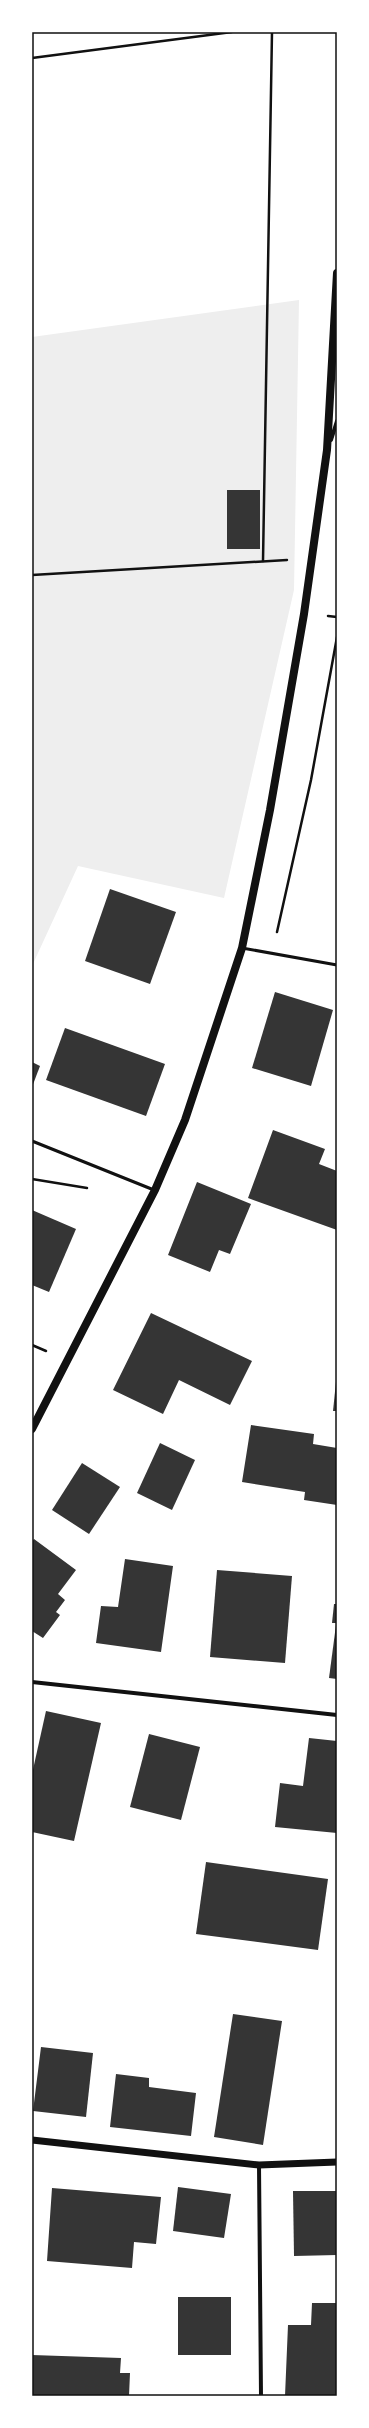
<svg xmlns="http://www.w3.org/2000/svg" width="369" height="2428" font-family="'Fira Sans Condensed',sans-serif">
	<rect width="100%" height="100%" fill="#fff"/>
	<polygon fill="#eee" points="299,300 294,590 224,898 78,866 32,966 32,337"/>
	<g fill="#353535">
		<rect x="227" y="490" width="33" height="59"/>
		<polygon points="110,889 176,912 150,984 85,961"/>
		<polygon points="275,992 333,1010 311,1086 252,1068"/>
		<polygon points="65,1028 165,1064 146,1116 46,1080"/>
		<polygon points="32,1062 40,1066 32,1087"/>
		<polygon points="273,1130 325,1149 319,1164 337,1171 337,1230 248,1198"/>
		<polygon points="197,1182 251,1204 230,1254 219,1250 210,1272 168,1255"/>
		<polygon points="32,1210 76,1229 49,1292 32,1285"/>
		<polygon points="151,1313 252,1361 230,1405 179,1380 163,1414 113,1390"/>
		<polygon points="336,1382 337,1382 337,1411 333,1411"/>
		<polygon points="251,1425 314,1434 313,1444 337,1448 337,1505 304,1500 305,1492 242,1482"/>
		<polygon points="160,1443 195,1460 172,1510 137,1493"/>
		<polygon points="82,1463 120,1487 89,1534 52,1510"/>
		<polygon points="34,1539 76,1570 58,1594 65,1600 56,1612 60,1615 43,1638 32,1631 32,1542"/>
		<polygon points="125,1559 173,1566 161,1652 96,1643 101,1606 118,1607"/>
		<polygon points="217,1570 292,1576 285,1663 210,1657"/>
		<polygon points="334,1604 337,1604 337,1623 332,1623"/>
		<polygon points="336,1625 337,1625 337,1679 329,1678"/>
		<polygon points="46,1711 101,1723 74,1841 32,1832 32,1774"/>
		<polygon points="149,1734 200,1747 181,1820 130,1807"/>
		<polygon points="309,1738 337,1741 337,1833 275,1827 280,1783 303,1786"/>
		<polygon points="206,1862 328,1879 318,1950 196,1934"/>
		<polygon points="233,2014 282,2021 263,2145 214,2137"/>
		<polygon points="41,2047 93,2053 86,2117 33,2111"/>
		<polygon points="116,2074 149,2078 149,2087 196,2093 191,2136 110,2127"/>
		<polygon points="178,2187 231,2194 224,2238 173,2231"/>
		<polygon points="52,2188 161,2197 156,2244 134,2242 132,2268 47,2261"/>
		<polygon points="293,2191 337,2191 337,2255 294,2256"/>
		<rect x="178" y="2297" width="53" height="58"/>
		<polygon points="312,2303 337,2303 337,2396 285,2396 288,2325 311,2325"/>
		<polygon points="32,2355 121,2358 120,2373 130,2373 129,2396 32,2396"/>
	</g>
	<g fill="none" stroke-linecap="round" stroke-linejoin="round">
		<g stroke="#111" stroke-width="2.5">
			<polyline points="32,58 232,32"/>
			<polyline points="263,561 272,32"/>
			<polyline points="32,575 287,560"/>
			<polyline points="328,616 337,617"/>
			<polyline points="277,932 311,780 337,637"/>
			<polyline points="32,1179 87,1188"/>
			<polyline points="32,1345 46,1351"/>
		</g>
		<g stroke="#111" stroke-width="3">
			<polyline points="242,948 337,965"/>
			<polyline points="32,1141 154,1190"/>
		</g>
		<g stroke="#111" stroke-width="4">
			<polyline points="331,440 337,421"/>
			<polyline points="32,1682 337,1715"/>
			<polyline points="259,2165 261,2396"/>
		</g>
		<polyline stroke="#111" stroke-width="7" points="32,2140 259,2165 337,2162"/>
		<polyline stroke="#111" stroke-width="8" points="32,1429 155,1190 185,1120 242,948 270,810 304,614 327,450 337,273"/>
	</g>
	<rect width="369" height="2428" fill="none" stroke="#ffffff" stroke-width="66"/>
	<rect x="33" y="33" width="303" height="2362" fill="none" stroke="#111" stroke-width="1.5"/>
</svg>
